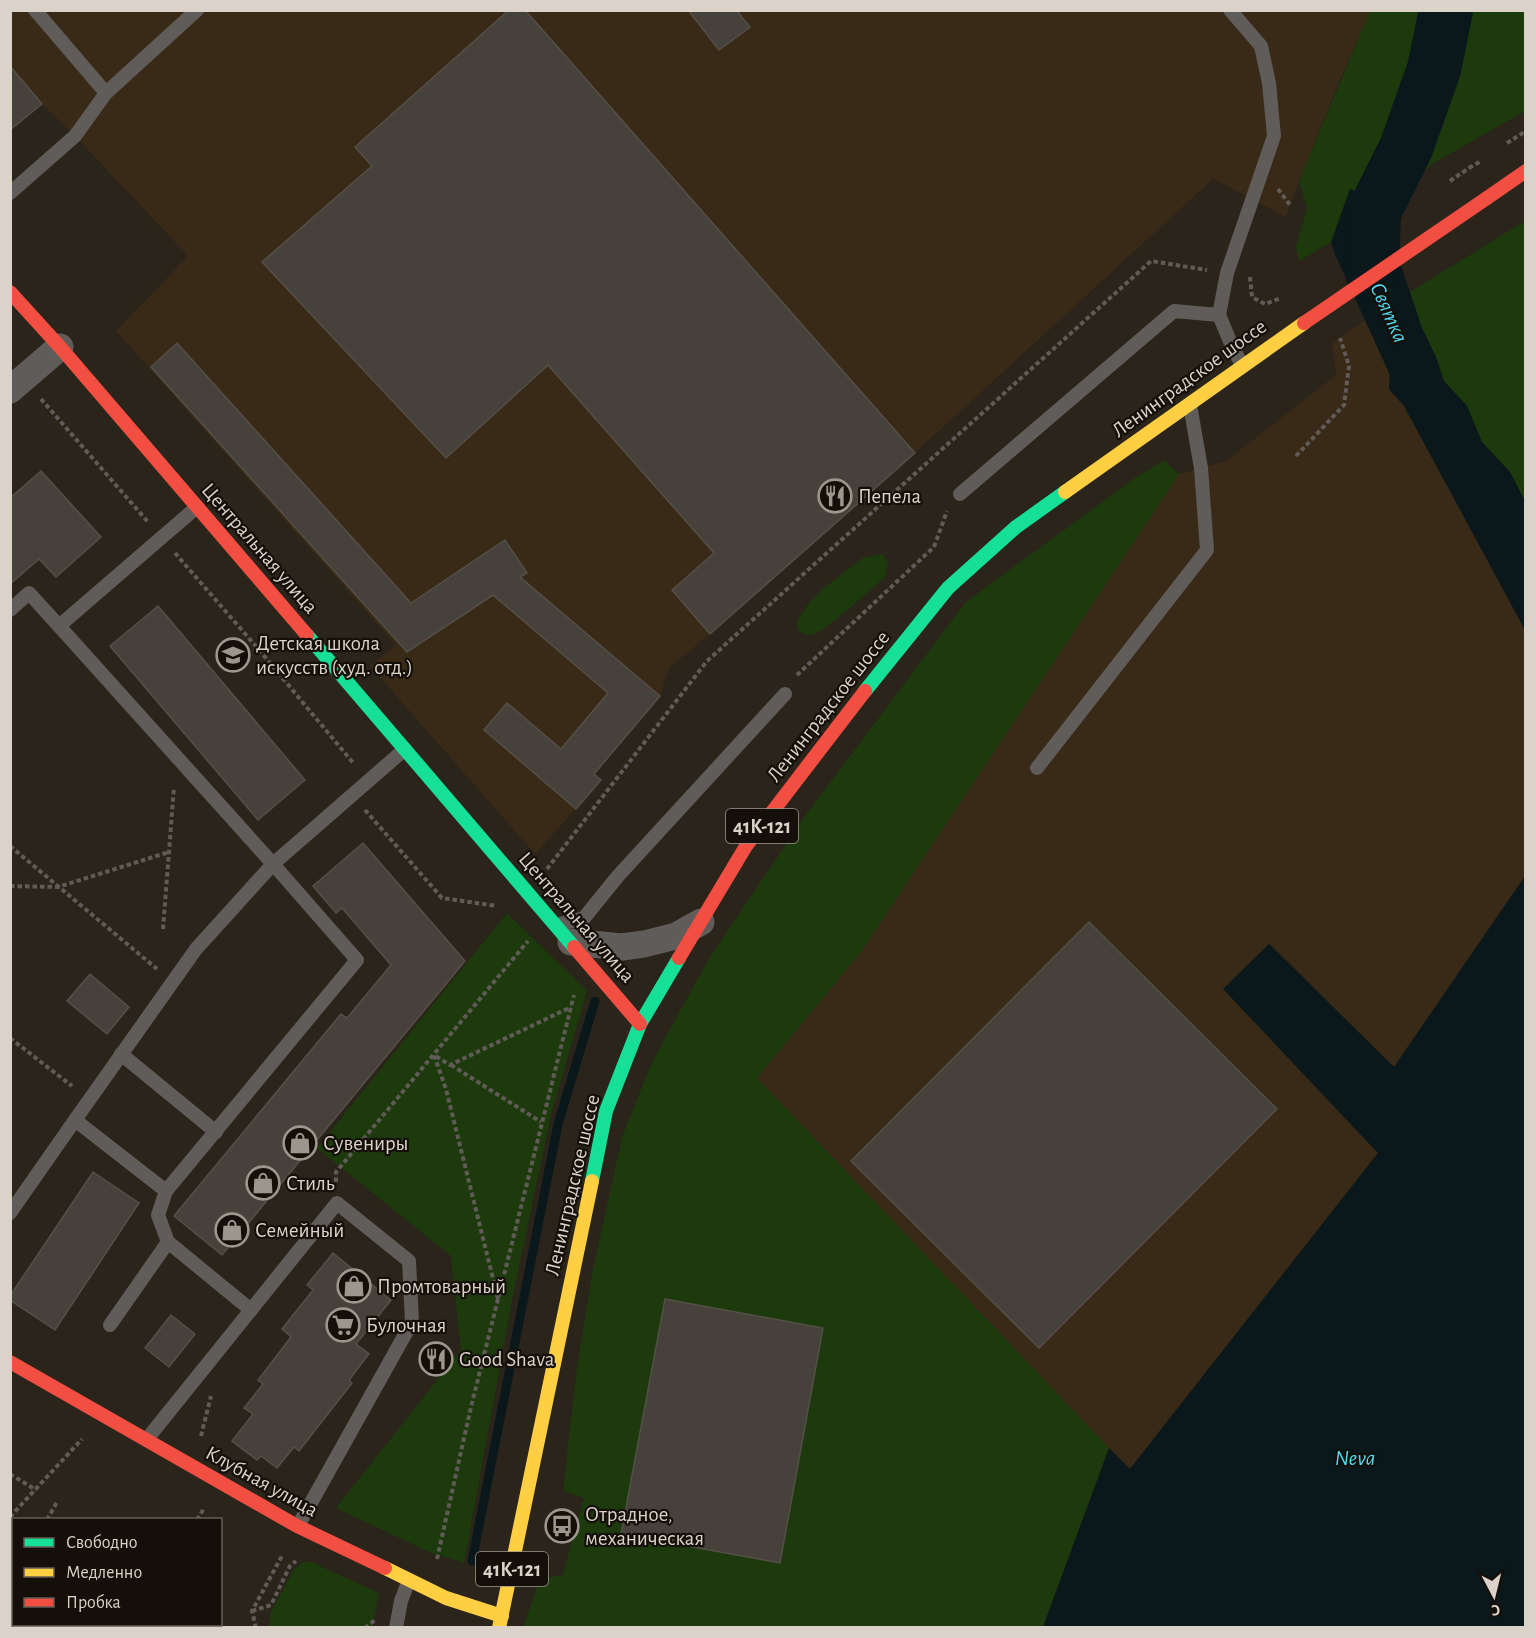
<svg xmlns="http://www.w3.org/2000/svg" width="1536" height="1638" font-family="'Alegreya Sans',sans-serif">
	<rect width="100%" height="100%" fill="#2a241b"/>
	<g fill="#382a16">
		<polygon points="11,11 1370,11 1337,87 1299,181 1286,217 1213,179 915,453 710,634 669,668 660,696 594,774 576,809 535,854 370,666 396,645 116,331 188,256 75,136 42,104 11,130"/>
		<polygon points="1365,320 1390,375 1389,389 1404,406 1525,630 1525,876 1394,1067 1270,944 1224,989 1378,1153 1129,1470 757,1078 860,953 1179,474 1226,461 1336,375 1332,344"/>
	</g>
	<g fill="#1d3a0d">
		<polygon points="1370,11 1525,11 1525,111 1432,164 1384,203 1350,189 1331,242 1299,261 1296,247 1307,208 1299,181"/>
		<polygon points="1525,221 1525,501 1510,472 1482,442 1467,406 1444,381 1436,357 1422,328 1410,292"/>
		<polygon points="1164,460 1179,474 860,953 757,1078 1109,1448 1043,1627 523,1628 540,1579 563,1575 584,1498 563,1491 576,1375 592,1274 622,1137 652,1062 710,957 808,812 966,602 1135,478"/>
		<polygon points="882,554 888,562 885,577 852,606 826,627 815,634 805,635 798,630 797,621 809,603 824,588 863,558"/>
		<polygon points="507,913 587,991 551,1115 513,1295 464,1563 429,1552 336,1508 461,1350 451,1256 317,1148"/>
		<polygon points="303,1562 311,1562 379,1593 372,1627 269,1627 271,1612 294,1569"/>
	</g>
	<g fill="#0a181b">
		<polygon points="1350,189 1384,203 1390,234 1410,292 1422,328 1436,357 1444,381 1467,406 1482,442 1510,472 1525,501 1525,630 1404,406 1389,389 1390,375 1334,252 1331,242"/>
		<polygon points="1525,876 1525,1627 1043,1627 1109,1448 1130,1469 1378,1153 1223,989 1269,944 1394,1067"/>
	</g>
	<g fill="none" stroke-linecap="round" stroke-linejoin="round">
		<polyline stroke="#0a181b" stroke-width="9" points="472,1561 558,1124 595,1001"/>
		<polyline stroke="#0a181b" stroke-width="54" points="1372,273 1374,212 1406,148 1434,69 1446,10"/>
	</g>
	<g fill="#46413a" stroke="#544f47" stroke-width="1.5">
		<polygon points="509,10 525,10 915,453 710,634 672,590 714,553 548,365 446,458 262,262 372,166 355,147"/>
		<polygon points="688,10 736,10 750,27 719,50"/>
		<polygon points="10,66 42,104 10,130"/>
		<polygon points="177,343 411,603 505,540 527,573 520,577 660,696 594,774 601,780 576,809 484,730 507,703 561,749 608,693 493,595 407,652 151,367"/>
		<polygon points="41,471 101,537 56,577 39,559 10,584 10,498"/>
		<polygon points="158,606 305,780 258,820 110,646"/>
		<polygon points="363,843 465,961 222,1255 174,1216 341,1014 347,1018 391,965 342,908 336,913 313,886"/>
		<polygon points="1089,922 1277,1109 1039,1348 851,1161"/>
		<polygon points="90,974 129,1007 107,1034 67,1001"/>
		<polygon points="93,1172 139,1203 55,1330 10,1300 10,1296"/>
		<polygon points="333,1253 391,1300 356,1344 369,1354 349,1380 352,1383 299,1451 294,1447 277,1468 261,1456 257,1460 232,1441 253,1414 244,1408 263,1384 258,1380 291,1337 282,1329 313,1290 307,1285"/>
		<polygon points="665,1299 823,1328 780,1563 621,1534"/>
		<polygon points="171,1315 195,1334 169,1367 145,1348"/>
	</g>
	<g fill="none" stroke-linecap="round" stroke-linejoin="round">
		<g stroke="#605b57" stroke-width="4" stroke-dasharray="4.5 3" stroke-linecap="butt">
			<polyline points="1507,143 1526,131"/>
			<polyline points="1469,168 1481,161"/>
			<polyline points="1278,189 1290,205"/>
			<polyline points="1250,277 1252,297 1265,304 1281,298"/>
			<polyline points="41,399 148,522"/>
			<polyline points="1296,456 1344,405 1349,366 1340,338"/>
			<polyline points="175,553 260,651 354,764"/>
			<polyline points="797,675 934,547 947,511"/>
			<polyline points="365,810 442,898 497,906"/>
			<polyline points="10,846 157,969"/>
			<polyline points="547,869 707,661 1151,261 1207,270"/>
			<polyline points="10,886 58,887 169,852"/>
			<polyline points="163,929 174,787"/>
			<polyline points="10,1038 72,1086"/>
			<polyline points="451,1065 541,1122"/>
			<polyline points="336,1182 336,1172 528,941"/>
			<polyline points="498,1299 446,1089 434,1055 450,1065 571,1007"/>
			<polyline points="201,1436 211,1396"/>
			<polyline points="10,1474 36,1490"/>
			<polyline points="10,1517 82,1439"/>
			<polyline points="47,1520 57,1502"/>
			<polyline points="197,1520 204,1508"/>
			<polyline points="437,1559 471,1407 574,995"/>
			<polyline points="252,1611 271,1605 290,1566 296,1561"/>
			<polyline points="256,1628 252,1611 283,1554"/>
			<polyline points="365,1628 375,1620"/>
		</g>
		<g stroke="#605c59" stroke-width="14">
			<polyline points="35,10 106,93"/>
			<polyline points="1230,10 1261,46 1269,83 1274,136 1227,273 1219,315 1232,346 1242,365"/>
			<polyline points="10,193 75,136 106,93 197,10"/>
			<polyline points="960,494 1174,311 1219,315"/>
			<polyline points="10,610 29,593 59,626"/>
			<polyline points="1037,768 1207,550 1201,468 1190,405"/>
			<polyline points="556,925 584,918 618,876 785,694"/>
			<polyline points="121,1054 216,1132"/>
			<polyline points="75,1120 196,949 273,864 59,626 197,507"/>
			<polyline points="10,1213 75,1120 166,1191"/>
			<polyline points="251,1310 168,1242 158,1215 166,1191 357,960 273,864 405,749"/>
			<polyline points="110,1325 168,1242"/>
			<polyline points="147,1439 337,1203 409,1261 412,1322 298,1526"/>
			<polyline points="66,1624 71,1628"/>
			<polyline points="54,1628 55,1624"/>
			<polyline points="396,1628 401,1601 409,1580"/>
		</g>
		<g stroke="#605c59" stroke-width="27">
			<polyline points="10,390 60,347"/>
			<polyline points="571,942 622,947 644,944 676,936 701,922"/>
		</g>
		<g stroke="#16e098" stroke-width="14">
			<polyline points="307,635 574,947"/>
			<polyline points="865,691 948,588 1016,527 1065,492"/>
			<polyline points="592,1181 606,1111 640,1024 679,958"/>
		</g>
		<g stroke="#ffcf43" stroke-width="14">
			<polyline points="1065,492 1304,323"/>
			<polyline points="385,1568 446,1598 502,1616"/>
			<polyline points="499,1628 592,1181"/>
		</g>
		<g stroke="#f24e42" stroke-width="14">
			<polyline points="1487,198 1526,171"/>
			<polyline points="10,292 60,347 307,635"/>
			<polyline points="574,947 640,1024"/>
			<polyline points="679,958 746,846 865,691"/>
			<polyline points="10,1362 297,1526 385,1568"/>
		</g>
		<polyline stroke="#605b57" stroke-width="4" stroke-dasharray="4.5 3" stroke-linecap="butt" points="1450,181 1469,168"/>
		<polyline stroke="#f24e42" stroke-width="14" points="1304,323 1487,198"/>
	</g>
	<defs>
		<g id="restaurant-ring" transform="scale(1.725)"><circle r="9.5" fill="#140f08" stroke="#9d968d" stroke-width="1.5"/><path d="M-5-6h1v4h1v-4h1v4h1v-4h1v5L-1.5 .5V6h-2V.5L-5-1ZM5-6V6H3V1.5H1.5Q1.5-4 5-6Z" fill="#9d968d"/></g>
		<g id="school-ring" transform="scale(1.725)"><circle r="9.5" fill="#140f08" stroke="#9d968d" stroke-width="1.5"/><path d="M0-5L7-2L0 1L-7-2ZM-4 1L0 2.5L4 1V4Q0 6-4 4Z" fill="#9d968d"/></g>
		<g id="shop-ring" transform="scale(1.725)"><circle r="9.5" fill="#140f08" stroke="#9d968d" stroke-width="1.5"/><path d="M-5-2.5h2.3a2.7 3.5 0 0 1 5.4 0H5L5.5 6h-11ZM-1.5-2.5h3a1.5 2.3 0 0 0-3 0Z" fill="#9d968d"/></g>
		<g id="supermarket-ring" transform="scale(1.725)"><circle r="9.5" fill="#140f08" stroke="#9d968d" stroke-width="1.5"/><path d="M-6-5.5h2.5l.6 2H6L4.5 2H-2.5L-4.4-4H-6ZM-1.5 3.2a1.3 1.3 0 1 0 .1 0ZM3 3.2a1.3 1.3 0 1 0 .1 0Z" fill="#9d968d"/></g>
		<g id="bus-ring" transform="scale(1.725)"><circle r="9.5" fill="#140f08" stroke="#9d968d" stroke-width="1.5"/><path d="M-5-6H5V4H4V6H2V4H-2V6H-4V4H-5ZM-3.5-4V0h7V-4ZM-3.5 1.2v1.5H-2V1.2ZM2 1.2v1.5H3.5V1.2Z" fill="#9d968d"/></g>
	</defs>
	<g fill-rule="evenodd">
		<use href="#restaurant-ring" x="835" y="496"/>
		<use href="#school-ring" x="233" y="655"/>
		<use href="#shop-ring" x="300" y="1143"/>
		<use href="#shop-ring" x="263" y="1183"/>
		<use href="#shop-ring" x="232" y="1230"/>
		<use href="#shop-ring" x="354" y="1286"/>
		<use href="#supermarket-ring" x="343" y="1325"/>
		<use href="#restaurant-ring" x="436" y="1359"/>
		<use href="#bus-ring" x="562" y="1526"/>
	</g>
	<g text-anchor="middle" stroke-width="4.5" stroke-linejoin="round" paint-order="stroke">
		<g fill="#140f08" stroke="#9f9890" stroke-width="1.5">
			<rect x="726" y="809" width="72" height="34" rx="4.5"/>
			<rect x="476" y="1552" width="72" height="34" rx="4.5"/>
		</g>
		<g font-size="20" font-weight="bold" fill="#dbd3ca">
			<text x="762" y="833">41К-121</text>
			<text x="512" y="1576">41К-121</text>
		</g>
		<g font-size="21" fill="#dbd3ca" stroke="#140f08">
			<text transform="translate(1189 378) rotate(-36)" y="7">Ленинградское шоссе</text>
			<text transform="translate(260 548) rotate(49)" y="7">Центральная улица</text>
			<text transform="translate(828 706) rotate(-52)" y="7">Ленинградское шоссе</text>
			<text transform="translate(577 917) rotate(49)" y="7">Центральная улица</text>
			<text transform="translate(572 1185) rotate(-77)" y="7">Ленинградское шоссе</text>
			<text transform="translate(262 1481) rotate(29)" y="7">Клубная улица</text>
		</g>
		<g font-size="21" fill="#dbd3ca" stroke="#140f08" text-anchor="start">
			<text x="858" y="503">Пепела</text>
			<text x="256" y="650">Детская школа<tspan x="256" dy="24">искусств (худ. отд.)</tspan></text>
			<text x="323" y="1150">Сувениры</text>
			<text x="286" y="1190">Стиль</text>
			<text x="255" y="1237">Семейный</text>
			<text x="377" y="1293">Промтоварный</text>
			<text x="366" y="1332">Булочная</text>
			<text x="459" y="1366">Good Shava</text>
			<text x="585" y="1521">Отрадное,<tspan x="585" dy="24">механическая</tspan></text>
		</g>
		<g font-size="22" font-style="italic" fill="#53d7f0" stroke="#140f08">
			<text transform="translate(1390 312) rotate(66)" y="8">Святка</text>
			<text x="1355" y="1465">Neva</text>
		</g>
	</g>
	<rect width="1536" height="1638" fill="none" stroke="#dbd3ca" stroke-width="24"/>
	<rect x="12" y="1518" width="210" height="108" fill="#140f08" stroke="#645d56" stroke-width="1.5"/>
	<rect x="24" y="1538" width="30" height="9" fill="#16e098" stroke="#645d56" stroke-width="1.5"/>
	<text x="66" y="1548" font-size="18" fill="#dbd3ca">Свободно</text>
	<rect x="24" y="1568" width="30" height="9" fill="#ffcf43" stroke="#645d56" stroke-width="1.5"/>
	<text x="66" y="1578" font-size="18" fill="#dbd3ca">Медленно</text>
	<rect x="24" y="1598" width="30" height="9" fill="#f24e42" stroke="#645d56" stroke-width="1.5"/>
	<text x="66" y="1608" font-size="18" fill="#dbd3ca">Пробка</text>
	<g transform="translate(1494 1596) rotate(173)" stroke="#140f08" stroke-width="4.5" paint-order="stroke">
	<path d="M0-4.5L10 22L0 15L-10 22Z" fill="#dbd3ca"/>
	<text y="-9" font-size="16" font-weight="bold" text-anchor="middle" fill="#dbd3ca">С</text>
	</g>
</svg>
